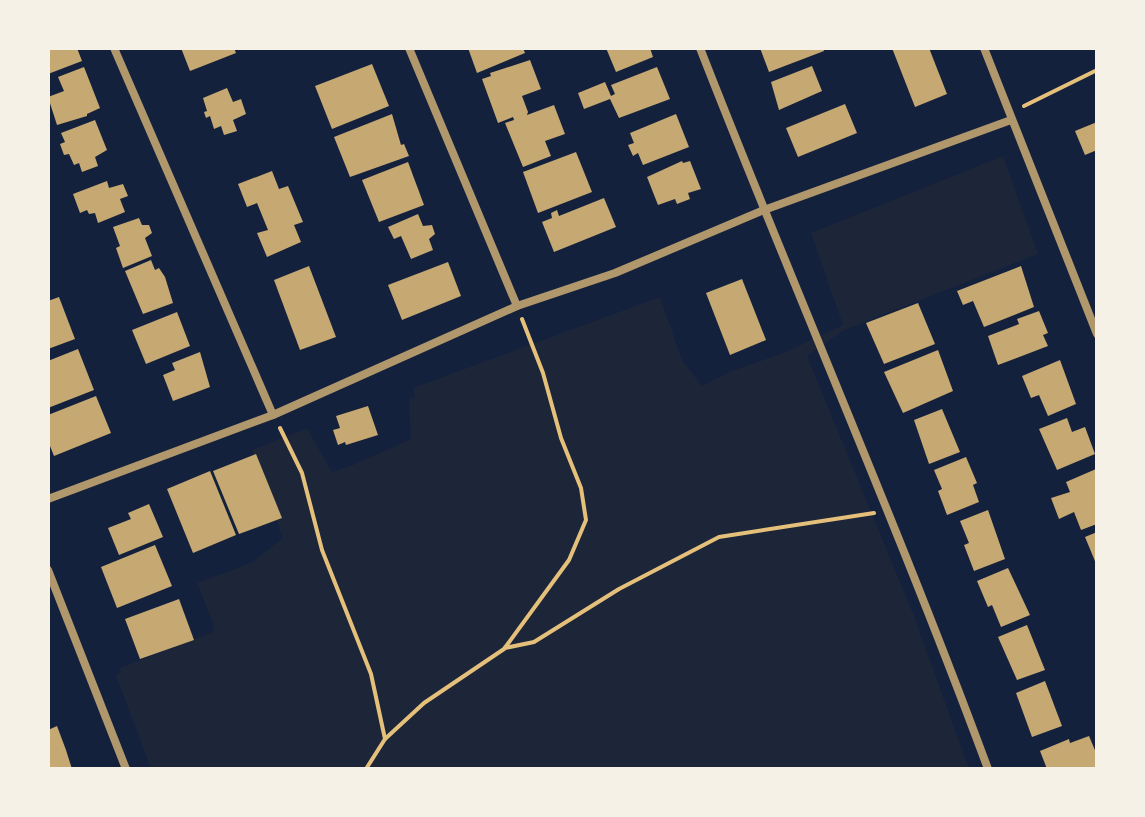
<svg xmlns="http://www.w3.org/2000/svg" width="1145" height="817" font-family="'DejaVu Sans',sans-serif">
	<rect width="100%" height="100%" fill="#14213d"/>
	<polygon fill="#1d2539" points="1003,156 1038,254 844,330 807,356 914,616 969,769 151,769 116,675 121,672 120,668 213,632 214,626 197,583 251,563 283,538 252,450 307,428 332,472 353,465 411,439 409,400 415,397 413,388 660,297 682,360 702,386 732,371 786,352 843,325 811,233"/>
	<g fill="#c6a872">
		<polygon points="48,48 77,48 82,61 48,74"/>
		<polygon points="181,48 234,48 236,53 190,71"/>
		<polygon points="468,48 523,48 525,53 477,73"/>
		<polygon points="606,48 650,48 653,57 616,72"/>
		<polygon points="760,48 823,48 824,51 769,72"/>
		<polygon points="892,48 929,48 947,94 915,107"/>
		<polygon points="530,60 541,89 522,96 528,112 527,115 554,105 565,134 545,141 551,156 523,167 505,123 514,120 513,117 498,123 482,79 491,76 490,73"/>
		<polygon points="372,64 389,106 332,129 315,86"/>
		<polygon points="812,66 822,91 779,110 771,82"/>
		<polygon points="84,67 100,108 87,114 87,116 57,125 48,97 64,91 58,77"/>
		<polygon points="657,67 670,99 619,118 610,99 584,109 578,93 605,82 611,96 615,94 611,85"/>
		<polygon points="227,88 233,102 241,99 246,114 233,120 237,131 224,135 221,126 214,129 210,116 206,118 204,112 207,111 203,98"/>
		<polygon points="845,104 857,133 798,157 786,128"/>
		<polygon points="392,114 401,145 404,144 409,156 350,177 334,137"/>
		<polygon points="676,114 689,147 643,165 638,153 633,156 628,145 634,143 630,133"/>
		<polygon points="95,120 107,150 95,157 98,166 82,172 79,163 74,165 69,154 64,155 60,144 65,142 61,133"/>
		<polygon points="1097,122 1097,150 1085,155 1075,131"/>
		<polygon points="576,152 592,192 538,213 523,172"/>
		<polygon points="682,161 683,163 690,161 701,189 688,193 690,199 677,204 675,199 658,205 647,177"/>
		<polygon points="408,162 424,205 379,222 362,180"/>
		<polygon points="272,171 279,189 288,186 303,222 294,225 301,242 267,257 257,233 268,230 257,203 247,207 238,184"/>
		<polygon points="107,181 109,188 123,184 128,196 120,199 125,212 98,223 95,213 89,214 87,210 80,213 73,194"/>
		<polygon points="604,198 616,227 554,252 542,222 552,218 551,213 557,210 559,216"/>
		<polygon points="418,214 423,226 432,225 435,234 429,239 433,250 411,259 401,236 394,239 388,227"/>
		<polygon points="139,218 142,225 149,225 152,233 145,238 152,256 123,268 116,248 120,246 113,227"/>
		<polygon points="151,260 155,270 159,268 165,277 173,303 143,314 125,271"/>
		<polygon points="448,262 461,296 402,320 388,285"/>
		<polygon points="309,266 336,337 300,350 274,280"/>
		<polygon points="1021,266 1034,307 984,327 973,301 963,305 957,291"/>
		<polygon points="742,279 766,340 730,355 706,293"/>
		<polygon points="59,297 75,339 48,349 48,301"/>
		<polygon points="918,303 935,344 884,364 866,323"/>
		<polygon points="1039,311 1048,333 1043,335 1048,346 998,365 988,336 1019,324 1017,319"/>
		<polygon points="177,312 190,346 146,364 132,330"/>
		<polygon points="78,349 94,390 48,408 48,361"/>
		<polygon points="938,350 953,391 903,413 884,372"/>
		<polygon points="200,352 210,387 173,401 163,375 175,370 172,363"/>
		<polygon points="1060,360 1076,404 1048,416 1039,395 1031,398 1022,376"/>
		<polygon points="96,396 111,433 54,456 48,441 48,415"/>
		<polygon points="368,406 378,435 346,445 345,442 338,445 333,430 340,428 336,416"/>
		<polygon points="942,409 960,452 929,464 914,420"/>
		<polygon points="1067,418 1072,432 1085,427 1095,454 1057,470 1039,429"/>
		<polygon points="256,454 282,518 239,534 213,471"/>
		<polygon points="966,457 977,483 973,485 979,502 947,515 938,491 942,489 934,470"/>
		<polygon points="1096,469 1097,524 1081,530 1074,512 1059,519 1051,498 1070,492 1066,482"/>
		<polygon points="210,471 236,535 193,553 167,489"/>
		<polygon points="149,504 163,537 119,555 108,528 131,519 128,513"/>
		<polygon points="988,510 1005,559 974,571 964,545 969,543 960,521"/>
		<polygon points="1097,532 1097,566 1085,537"/>
		<polygon points="155,545 172,586 117,608 101,567"/>
		<polygon points="1008,568 1030,615 1001,627 992,605 988,607 977,581"/>
		<polygon points="179,599 194,640 140,659 125,619"/>
		<polygon points="1027,625 1045,670 1017,680 998,637"/>
		<polygon points="1045,681 1062,726 1032,737 1016,693"/>
		<polygon points="57,726 66,750 72,769 48,769 48,730"/>
		<polygon points="1089,736 1097,755 1097,768 1047,769 1040,751 1069,739 1070,743"/>
	</g>
	<g fill="none" stroke-linecap="round" stroke-linejoin="round">
		<g stroke="#e5c07b" stroke-width="4">
			<polyline points="1024,106 1097,70"/>
			<polyline points="280,428 302,473 322,550 371,674 385,739 366,769"/>
			<polyline points="505,648 534,642 619,589 719,537 874,513"/>
			<polyline points="385,739 424,703 504,649 569,560 586,520 581,488 561,438 543,373 522,319"/>
		</g>
		<g stroke="#b1986c" stroke-width="8">
			<polyline points="114,48 273,415"/>
			<polyline points="409,48 517,306"/>
			<path d="M700,48C794,289 898,526 988,769"/>
			<polyline points="984,48 1097,334"/>
			<polyline points="48,499 273,415 517,306 615,273 764,210 1011,120"/>
			<polyline points="48,570 126,769"/>
		</g>
	</g>
	<rect width="1145" height="817" fill="none" stroke="#f6f1e7" stroke-width="100"/>
</svg>
